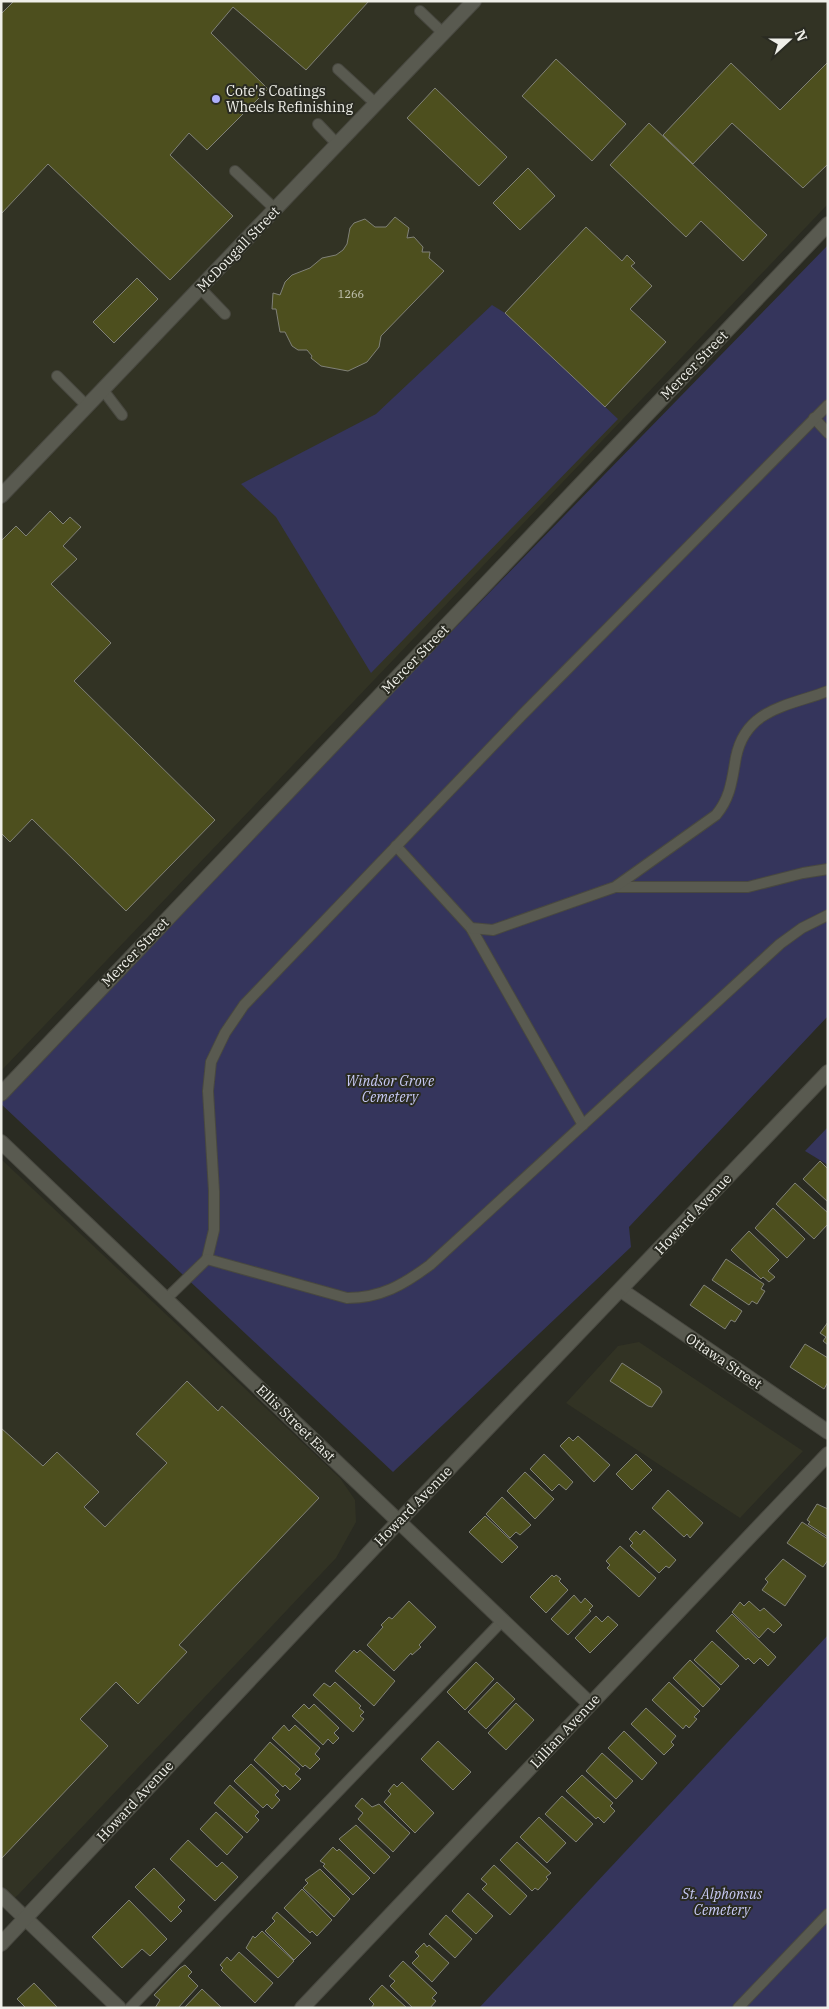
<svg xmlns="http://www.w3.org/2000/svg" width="829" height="2009" font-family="'IBM Plex Serif',serif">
	<rect width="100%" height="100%" fill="#2a2b22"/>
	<g fill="#323324">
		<polygon points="1,1 828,1 828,204 1,1071"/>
		<polygon points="1,1159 340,1478 355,1500 356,1522 336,1558 18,1895 1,1909"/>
		<polygon points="639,1342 803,1451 740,1518 566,1403 618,1346"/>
	</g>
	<g fill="#35355c">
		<polygon points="828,245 828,1016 629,1227 631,1247 393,1472 1,1104 1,1094"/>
		<polygon points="492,305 505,313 618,419 371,673 276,517 241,484 376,414"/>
		<polygon points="828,1127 828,1165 805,1151"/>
		<polygon points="828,1635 828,2008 479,2008"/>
	</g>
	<g fill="#4d4f1e" stroke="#808177">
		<polygon points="14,1 369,1 306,70 233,7 211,33 268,89 207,150 189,133 170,155 233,216 170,280 48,164 1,214 1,14"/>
		<polygon points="556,59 626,124 592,161 522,96"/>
		<polygon points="828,62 828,164 803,188 732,123 693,164 663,135 731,63 780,110"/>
		<polygon points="435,88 507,157 479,186 407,118"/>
		<polygon points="649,123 767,235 743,261 701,221 686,237 610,165"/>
		<polygon points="528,168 555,196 520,230 493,203"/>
		<polygon points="395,217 409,228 407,238 414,237 423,247 422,252 430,252 429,258 444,271 381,336 379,347 367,362 348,371 321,366 311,358 312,356 307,350 298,350 292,346 285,332 280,332 276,309 272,309 273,293 280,295 285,282 292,275 310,268 322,258 336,255 343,250 347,244 350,228 354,223 365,219 375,227 386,227"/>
		<polygon points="586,227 622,261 627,255 635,263 631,266 652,286 630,309 666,342 605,407 505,313"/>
		<polygon points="137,278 158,299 114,343 93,322"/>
		<polygon points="50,511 63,524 70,517 81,527 63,546 77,559 51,584 111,643 74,681 215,820 126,911 32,819 10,842 1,833 1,541 16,526 26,536"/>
		<polygon points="820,1161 828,1169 828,1202 803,1179"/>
		<polygon points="795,1183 828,1213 828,1224 814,1239 776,1204"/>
		<polygon points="773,1208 805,1239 787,1258 755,1228"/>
		<polygon points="749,1231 779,1260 768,1271 775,1277 769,1282 763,1277 761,1279 731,1250"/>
		<polygon points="726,1259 764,1284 761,1289 765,1291 757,1304 752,1301 749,1305 712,1280"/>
		<polygon points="704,1285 742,1311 735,1322 731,1320 725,1329 690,1305"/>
		<polygon points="828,1322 828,1345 823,1341 826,1337 820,1333"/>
		<polygon points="805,1344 828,1358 828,1382 824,1389 790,1367"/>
		<polygon points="622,1363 660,1388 662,1392 652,1407 648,1406 610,1381"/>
		<polygon points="187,1381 218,1411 222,1406 319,1498 179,1645 187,1652 138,1704 116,1682 80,1719 108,1746 1,1859 1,1428 43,1466 57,1452 99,1492 84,1507 105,1527 167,1463 136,1434"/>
		<polygon points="578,1436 610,1465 594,1482 560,1446 569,1437 573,1441"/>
		<polygon points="544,1454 573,1482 566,1490 559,1484 552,1491 530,1469"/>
		<polygon points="636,1454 652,1470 632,1490 616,1474"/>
		<polygon points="525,1472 554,1499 535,1519 507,1491"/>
		<polygon points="668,1490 703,1523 690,1538 687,1534 684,1537 652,1508"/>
		<polygon points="502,1497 531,1525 520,1535 516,1532 510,1538 486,1514"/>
		<polygon points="817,1504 828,1509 828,1537 808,1524 810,1522 807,1520"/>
		<polygon points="485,1516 518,1547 502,1563 469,1532"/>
		<polygon points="802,1522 828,1539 828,1560 823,1567 787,1543"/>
		<polygon points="644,1530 676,1560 669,1568 666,1566 659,1573 630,1546 633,1543 629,1539 636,1531 640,1535"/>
		<polygon points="620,1546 656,1578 639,1597 607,1568 610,1565 606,1561"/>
		<polygon points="783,1559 806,1576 785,1606 762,1590 768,1582 765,1579"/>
		<polygon points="552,1575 554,1577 556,1575 561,1579 559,1581 568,1590 546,1613 530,1597"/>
		<polygon points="574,1595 581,1603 585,1598 593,1606 589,1610 591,1611 568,1635 551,1619"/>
		<polygon points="409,1601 436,1627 419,1645 421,1647 412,1655 411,1653 394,1671 367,1645 383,1627 381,1625 389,1617 392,1619"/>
		<polygon points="749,1601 760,1611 764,1608 782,1625 774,1633 768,1628 759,1638 732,1612 740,1602 744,1606"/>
		<polygon points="732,1614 776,1657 768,1666 760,1658 754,1664 748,1658 746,1660 716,1631"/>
		<polygon points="596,1616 602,1622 608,1616 618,1625 590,1653 575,1638"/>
		<polygon points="712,1641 739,1666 721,1685 694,1660"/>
		<polygon points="354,1650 357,1653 360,1650 395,1681 374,1706 335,1671"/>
		<polygon points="690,1660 720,1689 703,1707 673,1678"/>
		<polygon points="476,1662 494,1679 465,1710 447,1692"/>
		<polygon points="335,1682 361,1706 359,1708 364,1712 360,1716 364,1719 353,1732 313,1695 324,1683 330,1687"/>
		<polygon points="497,1682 515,1699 486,1729 468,1712"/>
		<polygon points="669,1682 700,1711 694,1717 697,1719 689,1728 686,1725 683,1729 652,1700"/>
		<polygon points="516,1703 534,1720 506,1750 488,1733"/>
		<polygon points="304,1704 309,1709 314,1704 339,1728 334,1733 339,1738 333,1744 328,1739 323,1745 292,1716"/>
		<polygon points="646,1708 676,1736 671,1742 674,1745 664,1755 631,1724"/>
		<polygon points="284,1725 289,1731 295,1725 320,1748 315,1754 320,1759 310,1769 305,1765 303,1767 272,1738"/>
		<polygon points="624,1731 657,1763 642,1780 608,1748"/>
		<polygon points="438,1741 471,1772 453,1790 421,1759"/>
		<polygon points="270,1742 300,1769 295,1774 301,1779 290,1790 285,1785 283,1787 254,1760"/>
		<polygon points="602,1753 633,1781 616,1799 586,1771"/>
		<polygon points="251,1764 279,1791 275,1795 280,1800 272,1809 267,1804 263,1808 234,1781"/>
		<polygon points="582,1775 613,1803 610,1806 615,1811 604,1823 598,1817 596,1819 566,1791"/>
		<polygon points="402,1782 434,1813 415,1833 384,1802 391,1794 388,1791 394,1784 397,1787"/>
		<polygon points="230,1785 259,1812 255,1816 259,1820 247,1833 214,1803"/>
		<polygon points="562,1796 593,1824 576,1842 545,1814"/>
		<polygon points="362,1798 372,1807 379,1804 410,1833 393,1852 358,1819 363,1813 355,1806"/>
		<polygon points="216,1812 243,1837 227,1855 200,1829"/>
		<polygon points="539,1817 566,1843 547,1863 520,1837"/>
		<polygon points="356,1825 390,1857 374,1874 339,1839"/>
		<polygon points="188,1840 217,1867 222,1862 238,1877 215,1901 170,1859"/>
		<polygon points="517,1842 551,1873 546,1877 548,1879 538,1890 535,1888 532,1891 500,1860"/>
		<polygon points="333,1847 337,1851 339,1849 370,1878 353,1895 323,1866 325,1864 320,1861"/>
		<polygon points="494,1865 527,1896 510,1915 482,1889 487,1884 481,1879"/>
		<polygon points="154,1868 185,1900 178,1907 182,1911 171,1922 135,1887"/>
		<polygon points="320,1869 350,1899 334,1917 303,1888 308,1883 305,1880"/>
		<polygon points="302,1889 332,1920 317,1936 312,1931 310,1933 284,1908"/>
		<polygon points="468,1893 493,1916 476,1934 452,1911"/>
		<polygon points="129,1900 167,1939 150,1956 142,1949 122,1968 92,1937"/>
		<polygon points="277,1912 311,1943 294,1960 265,1931 275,1921 272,1918"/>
		<polygon points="446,1915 472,1939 455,1958 429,1934"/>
		<polygon points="262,1931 294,1961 278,1978 246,1948 253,1936 255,1938"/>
		<polygon points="424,1943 427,1947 429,1945 449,1963 432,1982 412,1963 419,1956 415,1952"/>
		<polygon points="239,1952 273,1983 255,2003 221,1970 223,1968 220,1965 227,1957 231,1961"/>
		<polygon points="403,1961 437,1993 432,1998 436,2001 430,2008 413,2008 390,1986 395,1981 389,1976"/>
		<polygon points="185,1965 192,1972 188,1976 198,1986 178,2008 155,2008 160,2000 154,1995 180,1968"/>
		<polygon points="34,1983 58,2008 26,2008 17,1999"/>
		<polygon points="382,1985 407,2008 371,2008 374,2004 369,1999"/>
		<polygon points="202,1989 221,2007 221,2008 184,2008"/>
	</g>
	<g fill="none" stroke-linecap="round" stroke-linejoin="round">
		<g stroke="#484840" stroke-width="12">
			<g id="service">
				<polyline points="420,11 443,33"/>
				<polyline points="338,69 376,104"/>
				<polyline points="318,124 337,144"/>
				<polyline points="235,171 275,209"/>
				<polyline points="200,288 225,314"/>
				<polyline points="57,376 87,406"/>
				<polyline points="103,390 122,415"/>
				<polyline points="814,418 828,433"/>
				<polyline points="396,846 471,928 583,1125"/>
				<polyline points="616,887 748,887 803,873 828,869"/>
				<path d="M471,928L493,930L615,887L716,815C731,797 732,779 736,757C746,708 789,706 828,691"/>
				<polyline points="207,1259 214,1230 214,1191 208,1091 211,1062 225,1033 244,1005 523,714 828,405"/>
				<path d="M166,1299L207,1259L347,1298C381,1298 403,1285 430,1265L780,944L802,928L828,915"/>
				<polyline points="130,2008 503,1620"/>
				<polyline points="738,2008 828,1914"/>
			</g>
		</g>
		<g stroke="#484840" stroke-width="16">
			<g id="minor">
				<polyline points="1,496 474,1"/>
				<polyline points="1,1094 828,224"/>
				<polyline points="1,1142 590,1704"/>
				<polyline points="1,1895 119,2008"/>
				<polyline points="302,2008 828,1454"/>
			</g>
		</g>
		<g stroke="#484840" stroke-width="16">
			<polyline id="tertiary" points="621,1290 828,1432"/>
		</g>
		<g stroke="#484840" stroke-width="16">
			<polyline id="secondary" points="1,1944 399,1521 828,1072"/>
		</g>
		<use href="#service" stroke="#595a50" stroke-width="10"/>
		<use href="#minor" stroke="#595a50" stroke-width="14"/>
		<use href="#tertiary" stroke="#595a50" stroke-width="14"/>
		<use href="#secondary" stroke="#595a50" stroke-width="14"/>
	</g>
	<circle fill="#adaffb" stroke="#2a2b22" stroke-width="2" cx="216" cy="99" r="5"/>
	<g text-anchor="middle" stroke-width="4" stroke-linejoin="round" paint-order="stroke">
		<g font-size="11" fill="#c6c7b6">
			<text x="351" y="298">1266</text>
		</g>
		<g font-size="14" fill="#efefe9" stroke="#2a2b22" text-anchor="start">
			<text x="226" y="96">Cote's Coatings<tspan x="226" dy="16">Wheels Refinishing</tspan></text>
		</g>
		<g font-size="14" fill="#efefe9" stroke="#2a2b22">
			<text transform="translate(238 249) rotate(-46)" y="5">McDougall Street</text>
			<text transform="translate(694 365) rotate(-46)" y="5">Mercer Street</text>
			<text transform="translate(415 659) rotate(-46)" y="5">Mercer Street</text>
			<text transform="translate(135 952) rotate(-46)" y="5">Mercer Street</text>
			<text transform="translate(693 1214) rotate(-47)" y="5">Howard Avenue</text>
			<text transform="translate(724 1361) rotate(34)" y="5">Ottawa Street</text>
			<text transform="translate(296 1423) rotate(44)" y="5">Ellis Street East</text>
			<text transform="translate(413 1506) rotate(-46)" y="5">Howard Avenue</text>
			<text transform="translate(565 1731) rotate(-47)" y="5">Lillian Avenue</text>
			<text transform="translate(135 1801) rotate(-47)" y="5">Howard Avenue</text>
		</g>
		<g font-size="14" font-style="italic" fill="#c8caf5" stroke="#2a2b22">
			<text x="390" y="1086">Windsor Grove<tspan x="390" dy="16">Cemetery</tspan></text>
			<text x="722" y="1899">St. Alphonsus<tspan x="722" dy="16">Cemetery</tspan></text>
		</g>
	</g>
	<rect width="829" height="2009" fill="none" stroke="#efefe9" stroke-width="5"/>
	<g transform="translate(789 40) rotate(69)" stroke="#2a2b22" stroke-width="4" paint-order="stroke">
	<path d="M0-4L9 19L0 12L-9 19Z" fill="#efefe9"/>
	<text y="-8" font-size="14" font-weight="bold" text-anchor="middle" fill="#efefe9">N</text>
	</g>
</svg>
